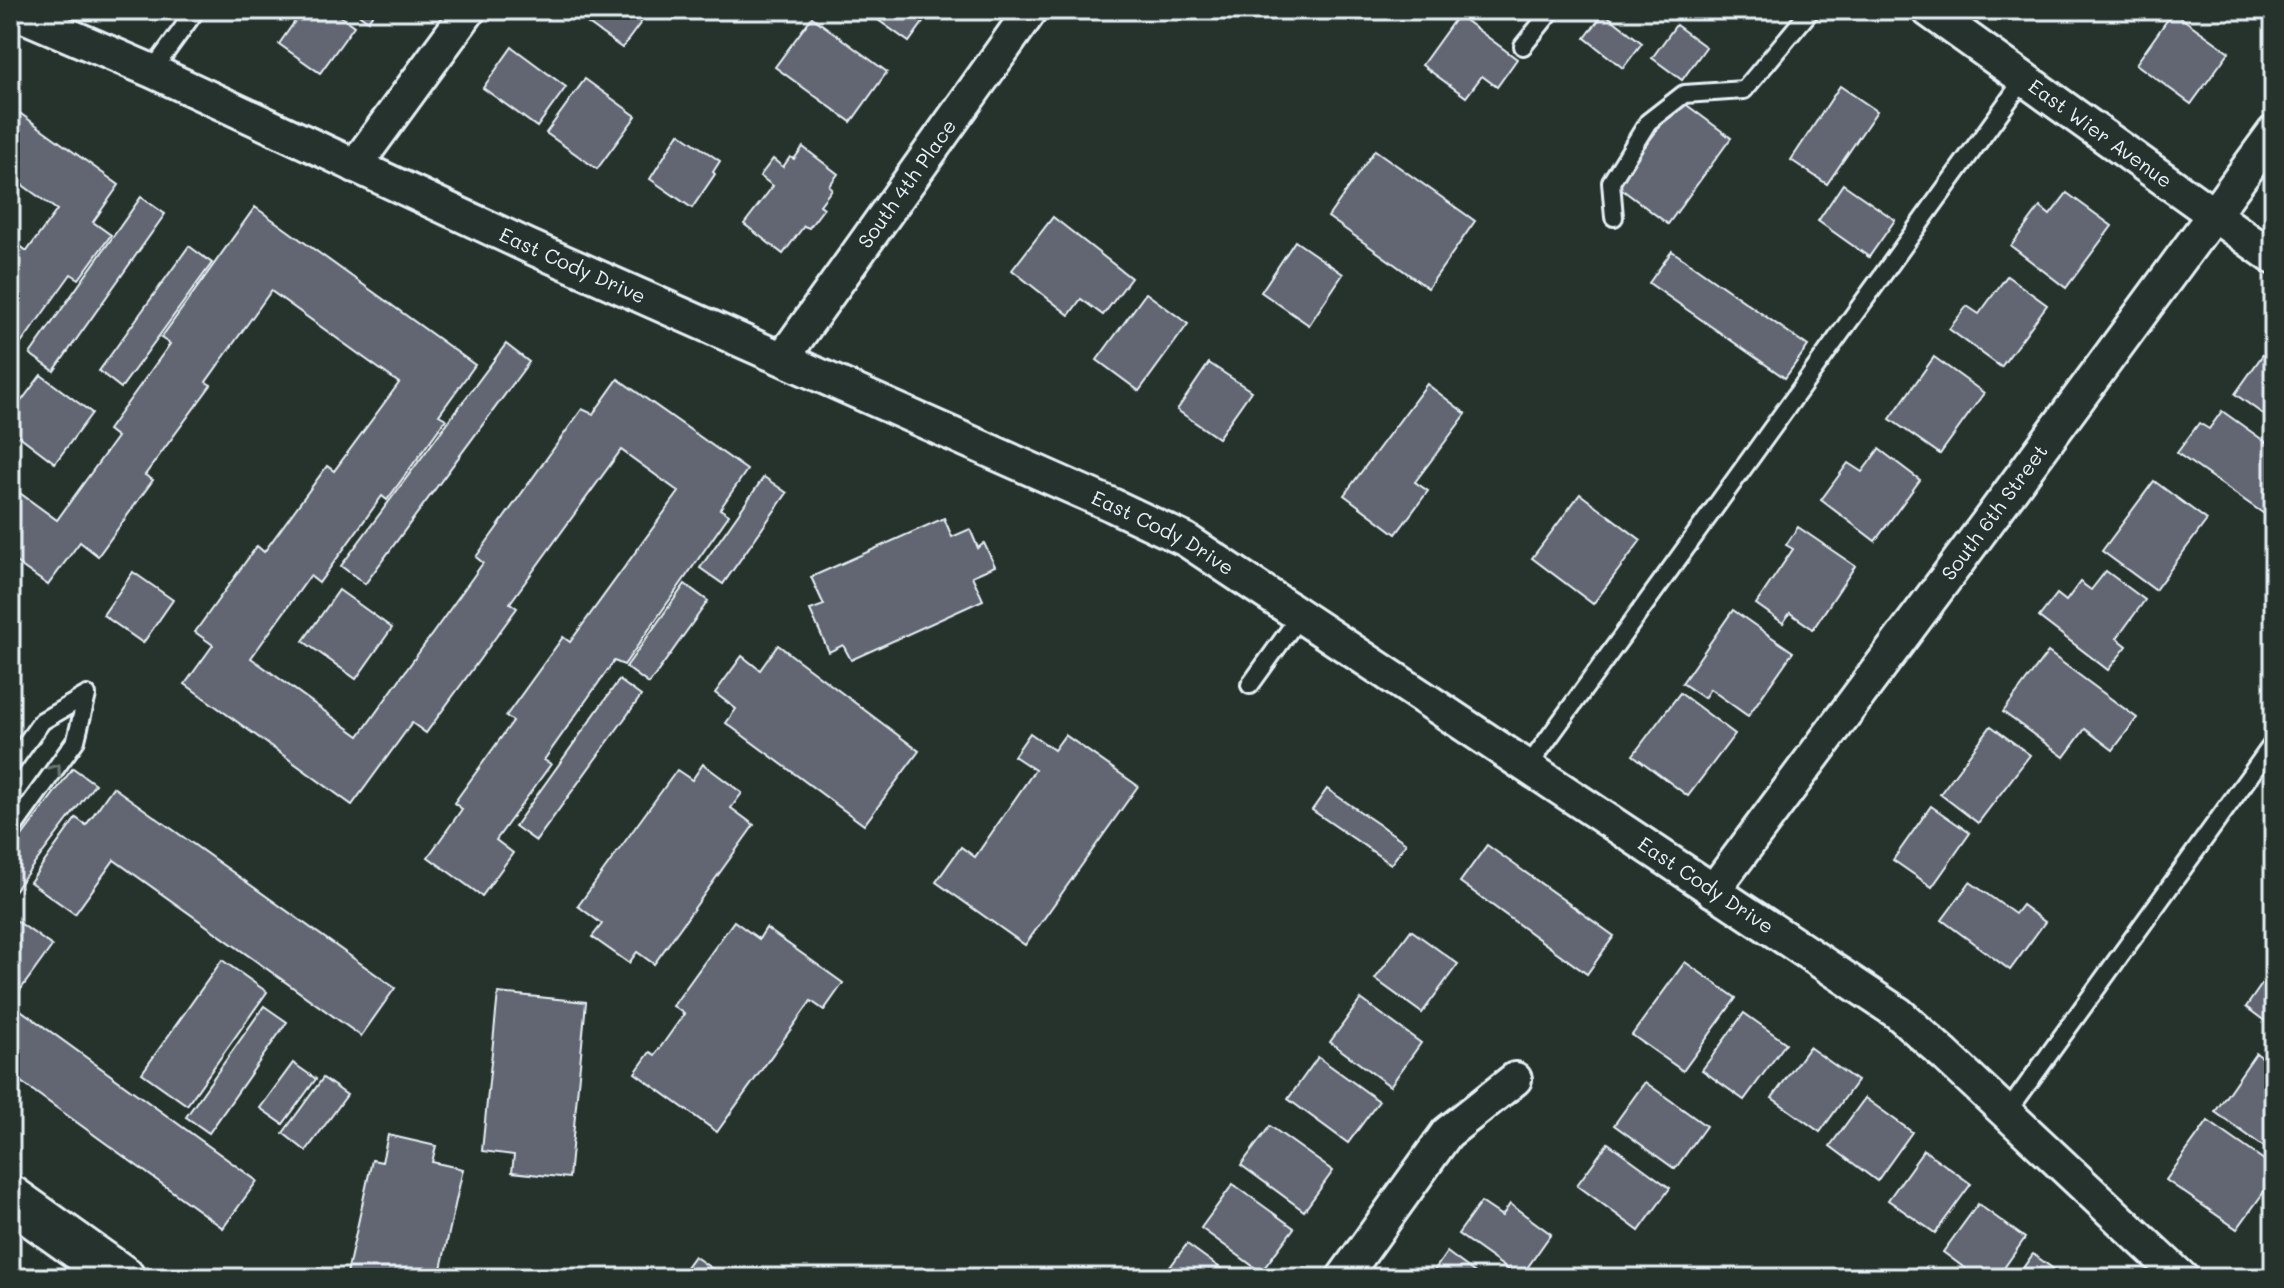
<svg xmlns="http://www.w3.org/2000/svg" width="2284" height="1288" font-family="Mali,sans-serif">
	<rect width="100%" height="100%" fill="#26332d"/>
	<filter id="ink" filterUnits="userSpaceOnUse"><feTurbulence type="fractalNoise" baseFrequency=".0125" numOctaves="2"/><feDisplacementMap in="SourceGraphic" scale="16" xChannelSelector="R" yChannelSelector="G"/><feConvolveMatrix kernelMatrix="1 2 1 2 8 2 1 2 1" color-interpolation-filters="sRGB"/></filter>
	<g filter="url(#ink)">
		<g fill="#626572" stroke="#e8f1f8" stroke-width="2">
			<polygon points="303,10 332,10 354,26 320,73 279,44"/>
			<polygon points="353,10 376,10 368,21"/>
			<polygon points="569,10 650,10 622,48"/>
			<polygon points="864,10 932,10 909,42"/>
			<polygon points="2173,12 2229,52 2191,104 2136,64"/>
			<polygon points="1604,13 1642,43 1623,68 1585,38"/>
			<polygon points="1458,15 1517,59 1497,87 1482,76 1466,97 1422,65"/>
			<polygon points="812,17 887,72 851,122 775,67"/>
			<polygon points="1676,25 1706,47 1682,80 1652,58"/>
			<polygon points="512,47 566,87 537,127 483,88"/>
			<polygon points="585,79 636,116 597,169 546,133"/>
			<polygon points="1840,86 1877,111 1827,184 1791,160"/>
			<polygon points="1680,100 1731,138 1668,224 1616,185"/>
			<polygon points="10,106 119,185 93,222 111,235 79,279 71,274 10,359 10,260 20,246 27,251 57,210 10,176"/>
			<polygon points="679,133 720,161 713,172 715,174 692,208 650,179"/>
			<polygon points="803,147 838,174 829,186 832,189 820,205 824,208 809,228 804,226 783,254 744,224 773,186 760,176 773,159 783,167 790,157 794,159"/>
			<polygon points="1375,150 1475,221 1428,288 1328,217"/>
			<polygon points="1843,184 1895,220 1869,257 1818,221"/>
			<polygon points="2067,193 2112,226 2066,288 2011,246 2040,207 2050,215"/>
			<polygon points="141,197 165,214 54,371 30,354"/>
			<polygon points="255,207 475,365 439,415 446,419 387,500 382,496 319,583 310,576 251,658 359,736 483,563 476,557 582,409 593,414 618,379 747,470 720,509 729,515 624,665 614,661 544,760 551,764 496,840 513,853 482,896 428,857 462,809 454,803 513,721 506,716 563,637 570,642 679,492 621,450 510,603 517,608 426,733 412,723 352,805 185,684 213,645 195,632 257,546 264,552 327,466 334,471 399,383 271,291 206,382 211,385 145,475 153,480 98,556 80,542 48,585 10,558 10,486 57,520 117,437 108,430 170,344 161,338"/>
			<polygon points="1053,217 1131,278 1103,315 1081,299 1069,315 1012,270"/>
			<polygon points="1295,241 1343,274 1309,325 1261,292"/>
			<polygon points="189,246 212,263 121,388 99,371"/>
			<polygon points="1672,251 1808,346 1785,378 1649,283"/>
			<polygon points="2007,276 2047,305 2001,367 1949,329 1967,306 1979,314"/>
			<polygon points="1146,293 1188,324 1139,391 1097,360"/>
			<polygon points="2274,339 2274,422 2235,394"/>
			<polygon points="506,344 529,362 365,584 341,566"/>
			<polygon points="1934,357 1984,393 1940,454 1890,419"/>
			<polygon points="1209,363 1251,391 1218,438 1177,410"/>
			<polygon points="41,375 92,413 55,463 10,429 10,416"/>
			<polygon points="1427,384 1466,414 1415,482 1428,491 1396,534 1344,495"/>
			<polygon points="2222,411 2274,448 2274,513 2270,518 2177,453 2199,423 2209,429"/>
			<polygon points="1879,449 1920,480 1875,541 1821,500 1848,463 1862,472"/>
			<polygon points="764,477 787,493 723,584 700,568"/>
			<polygon points="2154,481 2207,520 2155,590 2102,551"/>
			<polygon points="1580,494 1641,540 1593,604 1532,558"/>
			<polygon points="944,518 952,537 970,529 978,548 984,543 995,566 972,576 983,600 851,660 843,645 829,652 810,610 824,605 811,577"/>
			<polygon points="1798,527 1855,566 1813,629 1790,613 1783,623 1756,604 1793,549 1786,545"/>
			<polygon points="2106,571 2145,600 2117,638 2127,646 2108,670 2039,617 2057,594 2066,601 2080,582 2091,590"/>
			<polygon points="133,572 173,600 143,643 103,615"/>
			<polygon points="685,584 708,601 649,684 626,667"/>
			<polygon points="339,590 392,628 356,679 303,641"/>
			<polygon points="1733,610 1793,652 1748,716 1710,689 1704,698 1682,683"/>
			<polygon points="778,645 919,751 864,825 726,723 736,709 715,693 742,656 760,670"/>
			<polygon points="2048,652 2137,718 2113,750 2085,729 2064,757 2003,712"/>
			<polygon points="619,680 641,696 536,841 515,826"/>
			<polygon points="1680,693 1735,734 1688,796 1633,755"/>
			<polygon points="1991,726 2030,755 1978,823 1940,794"/>
			<polygon points="1030,733 1054,750 1065,735 1138,786 1025,945 936,882 961,847 975,857 1035,770 1014,756"/>
			<polygon points="703,764 742,793 731,808 754,825 654,964 637,952 629,963 592,937 602,924 578,906 677,770 692,780"/>
			<polygon points="73,768 95,784 10,896 10,852"/>
			<polygon points="113,787 395,988 361,1036 114,860 75,914 30,882 76,818 86,825"/>
			<polygon points="1327,789 1406,843 1391,864 1312,810"/>
			<polygon points="1931,806 1970,833 1932,887 1893,860"/>
			<polygon points="1487,845 1614,936 1587,974 1460,882"/>
			<polygon points="1970,882 2015,914 2022,905 2045,922 2010,970 1942,920"/>
			<polygon points="10,916 52,946 11,1003 257,1181 223,1228 10,1074"/>
			<polygon points="734,921 759,939 766,928 843,983 824,1010 811,1001 717,1132 635,1073 650,1052 655,1055 684,1014 673,1006"/>
			<polygon points="1411,930 1458,964 1422,1013 1375,979"/>
			<polygon points="222,960 267,992 187,1105 142,1073"/>
			<polygon points="1685,962 1736,998 1683,1071 1632,1035"/>
			<polygon points="2274,967 2274,1028 2246,1007"/>
			<polygon points="498,993 586,1002 569,1178 512,1172 514,1155 482,1151"/>
			<polygon points="1361,999 1421,1043 1390,1086 1330,1042"/>
			<polygon points="264,1006 287,1022 209,1133 186,1117"/>
			<polygon points="1744,1013 1786,1043 1744,1100 1702,1070"/>
			<polygon points="1809,1047 1857,1081 1820,1132 1772,1098"/>
			<polygon points="2256,1053 2274,1066 2274,1154 2215,1112"/>
			<polygon points="1318,1057 1379,1101 1348,1143 1288,1099"/>
			<polygon points="293,1063 316,1079 283,1124 260,1108"/>
			<polygon points="323,1078 347,1095 306,1151 283,1133"/>
			<polygon points="1645,1082 1706,1126 1675,1169 1614,1125"/>
			<polygon points="1865,1098 1912,1132 1877,1181 1830,1146"/>
			<polygon points="2208,1121 2274,1167 2274,1178 2237,1229 2166,1180"/>
			<polygon points="1270,1126 1333,1171 1304,1211 1241,1165"/>
			<polygon points="388,1135 436,1146 432,1162 463,1169 439,1278 346,1278 372,1160 382,1162"/>
			<polygon points="1608,1143 1670,1188 1639,1231 1577,1185"/>
			<polygon points="1924,1150 1971,1184 1935,1233 1888,1200"/>
			<polygon points="1233,1184 1294,1228 1261,1272 1201,1228"/>
			<polygon points="1481,1202 1502,1216 1510,1204 1551,1234 1520,1278 1458,1234"/>
			<polygon points="1978,1204 2025,1238 1997,1278 1978,1278 1943,1252"/>
			<polygon points="1187,1244 1234,1278 1162,1278"/>
			<polygon points="1447,1252 1482,1278 1429,1278"/>
			<polygon points="2033,1254 2066,1278 2016,1278"/>
			<polygon points="694,1256 725,1278 678,1278"/>
		</g>
		<g fill="none" stroke-linecap="round" stroke-linejoin="round">
			<g stroke="#e8f1f8" stroke-width="22">
				<g id="lane">
					<polyline points="1523,46 1552,10"/>
					<polyline points="152,71 196,10"/>
					<polyline points="1614,217 1611,182 1648,122 1684,94 1744,90 1811,10"/>
					<polyline points="1250,685 1299,617"/>
					<polyline points="10,766 42,721 87,695 76,740 10,832"/>
					<polyline points="1527,768 2024,79"/>
					<polyline points="2006,1114 2274,742"/>
				</g>
			</g>
			<g stroke="#e8f1f8" stroke-width="38">
				<g id="street">
					<path id="s1" d="M10,10L152,71L528,246L1112,505L1186,540L1898,1013L1945,1055L2182,1278"/>
					<path id="s2" d="M1928,10L2274,258"/>
					<polyline points="355,166 469,10"/>
					<path id="s3" d="M783,358L1031,10"/>
					<path id="s4" d="M1713,891L1987,523L2274,132"/>
					<polyline points="1343,1278 1447,1133 1515,1079"/>
				</g>
			</g>
			<g stroke="#e8f1f8" stroke-width="50">
				<polyline id="secondary" points="10,1198 122,1278"/>
			</g>
			<use href="#lane" stroke="#26332d" stroke-width="16"/>
			<use href="#street" stroke="#26332d" stroke-width="32"/>
			<use href="#secondary" stroke="#26332d" stroke-width="44"/>
		</g>
		<defs><path id="oneway-chevron" d="M-2-3.5L2.5 0L-2 3.5" fill="none" stroke-width="1.6" stroke-linecap="round" stroke-linejoin="round" transform="scale(2)"/></defs>
		<use stroke="#6a7674" href="#oneway-chevron" transform="translate(56 769) rotate(-54)"/>
	</g>
	<g text-anchor="middle" stroke-width="8" stroke-linejoin="round" paint-order="stroke">
		<g font-size="20" fill="#e8f1f8" stroke="#26332d">
			<text dy="7" stroke="none"><textPath href="#s2" startOffset="212">East Wier Avenue</textPath></text>
			<text dy="7" stroke="none"><textPath href="#s3" startOffset="214">South 4th Place</textPath></text>
			<text dy="7" stroke="none"><textPath href="#s1" startOffset="618">East Cody Drive</textPath></text>
			<text dy="7" stroke="none"><textPath href="#s4" startOffset="472">South 6th Street</textPath></text>
			<text dy="7" stroke="none"><textPath href="#s1" startOffset="1266">East Cody Drive</textPath></text>
			<text dy="7" stroke="none"><textPath href="#s1" startOffset="1914">East Cody Drive</textPath></text>
		</g>
	</g>
	<rect width="2284" height="1288" fill="none" stroke="#26332d" stroke-width="40"/>
	<rect x="20" y="20" width="2244" height="1248" fill="none" stroke="#e8f1f8" stroke-width="3" filter="url(#ink)"/>
</svg>
